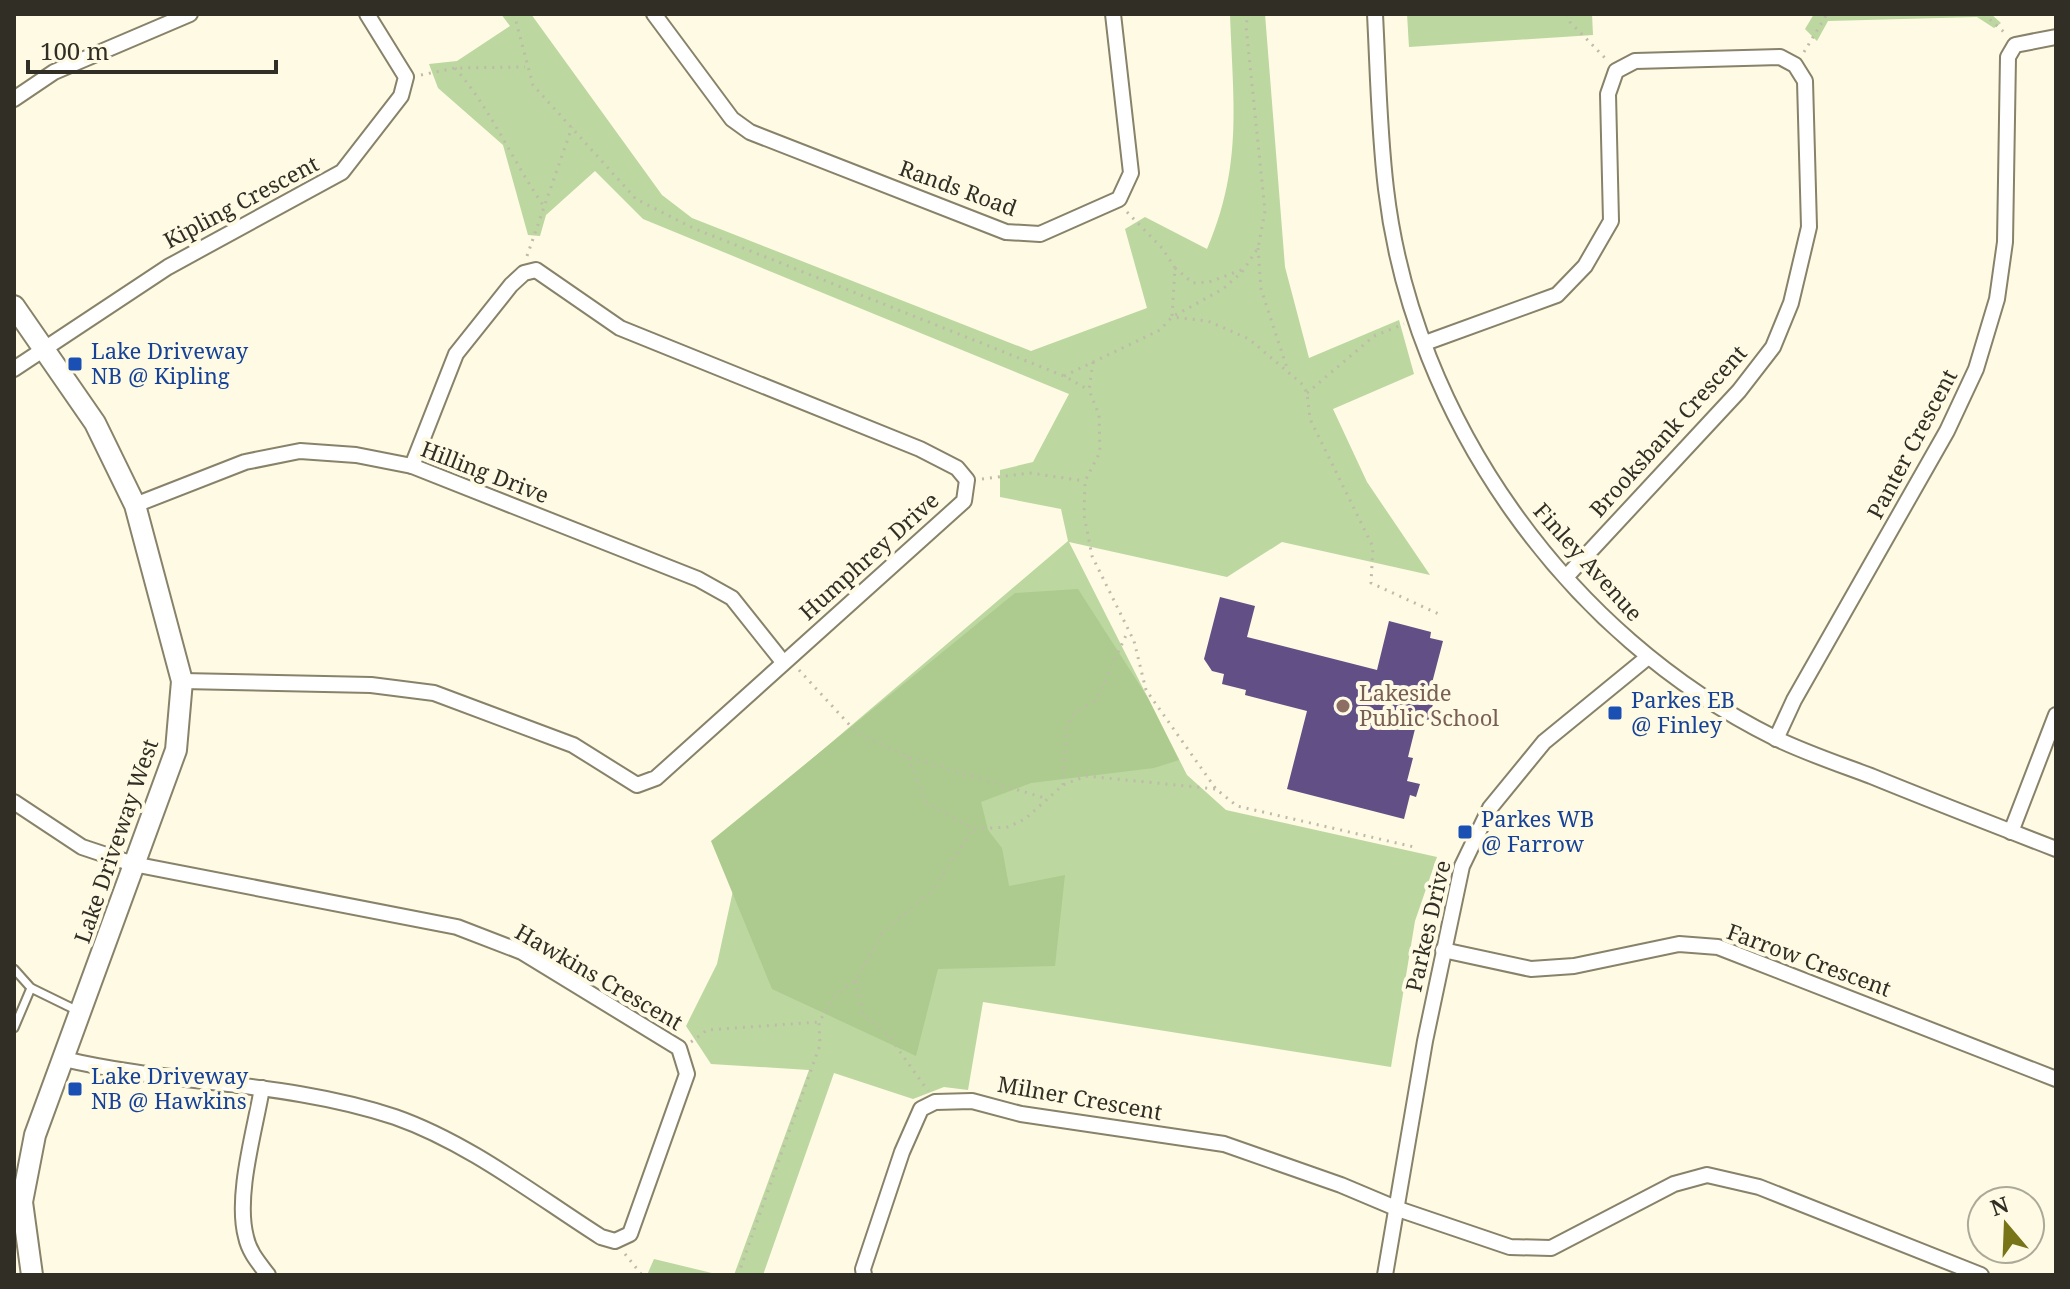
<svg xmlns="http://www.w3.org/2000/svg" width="2070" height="1289" font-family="'Noto Serif',serif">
	<rect width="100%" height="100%" fill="#fefae4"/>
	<g fill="#bcd7a0">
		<path d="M501,14H531L662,195L692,218L1031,351L1147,308L1125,229L1145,217L1207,249C1243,165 1233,102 1230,14H1265L1285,267L1309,358L1399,320L1414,374L1333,409L1367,482L1430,575L1282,542L1227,577L1069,542L1187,775L1226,810L1437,857L1415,921L1391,1067L983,1002L968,1090L944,1087L913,1099L834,1073L763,1275H734L809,1070L711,1064L686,1026L717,964L734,886L718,839L1068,541L1061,509L1000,497V470L1033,462L1069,394L643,219L595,171L546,215L540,236L528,235L503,145L438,88L429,64L457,61L510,26Z"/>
		<polygon points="1407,14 1592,14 1593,35 1409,47"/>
		<polygon points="1814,14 1991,14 2001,23 1994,28 1977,17 1828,21 1817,41 1805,29"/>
		<polygon points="654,1259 720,1275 647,1275"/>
	</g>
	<polygon fill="#adcb8e" points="1078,589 1148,698 1179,760 1154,768 1031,783 981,802 988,830 1002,848 1009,886 1065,875 1055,966 938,969 916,1056 772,989 711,841 1015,593"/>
	<polygon fill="#624f85" points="1220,597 1255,606 1247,637 1377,670 1389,621 1431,632 1430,638 1443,641 1432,683 1438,685 1432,708 1439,709 1436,722 1418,717 1408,757 1413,758 1407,781 1420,784 1416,797 1410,795 1404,819 1287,789 1307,711 1245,695 1246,690 1222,684 1224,674 1212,671 1204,659"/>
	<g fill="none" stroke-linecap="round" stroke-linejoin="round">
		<g stroke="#878269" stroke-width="11">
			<g id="lane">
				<polyline points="14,969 31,988 78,1011"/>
				<polyline points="14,1028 31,988"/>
			</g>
		</g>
		<g stroke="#878269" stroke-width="18">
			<g id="street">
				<polyline points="654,14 732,119 750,132 1006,232 1040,234 1119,199 1131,173 1113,14"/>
				<path d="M1375,14C1378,72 1379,131 1386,189C1413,419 1568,636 1775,738C1806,753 1839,764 1871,776C1932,801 1994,825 2056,849"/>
				<polyline points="14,99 54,72 190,14"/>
				<polyline points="1425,343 1557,295 1585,266 1611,221 1608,94 1616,71 1635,61 1780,57 1795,65 1805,81 1809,227 1791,303 1773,347 1739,391 1567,576"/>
				<polyline points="14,369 168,267 342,172 401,96 406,77 367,14"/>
				<polyline points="135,505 245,462 300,451 356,455 412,466 698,579 732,598 783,662"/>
				<polyline points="182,681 371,685 434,693 573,745 637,785 656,778 964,501 967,480 957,468 920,449 620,328 536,270 524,273 511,285 456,354 412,466"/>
				<polyline points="1776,739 1794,700 1947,431 1976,369 1997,299 2005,242 2008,57 2015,45 2056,37"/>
				<path d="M14,802L82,847L133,864L457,927L522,952L679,1048L687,1074L630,1234L615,1241L601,1237C535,1195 469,1143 395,1117C288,1081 173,1085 64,1059"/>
				<polyline points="2011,832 2056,715"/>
				<polyline points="1443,950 1531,969 1574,966 1679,944 1718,947 2056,1079"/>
				<path d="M262,1088C255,1130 235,1196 246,1237C249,1252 259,1263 268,1275"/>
				<polyline points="864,1275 863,1269 902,1152 921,1109 935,1102 972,1101 1021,1114 1224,1144 1341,1185 1398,1209 1510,1247 1551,1248 1674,1184 1707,1175 1759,1187 1981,1275"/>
				<polyline points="1385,1275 1425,1041 1462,866 1490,808 1544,742 1648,657"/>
			</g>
		</g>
		<g stroke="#878269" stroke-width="24">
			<polyline id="secondary" points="14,306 95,423 135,505 182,681 176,750 35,1135 22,1202 32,1275"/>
		</g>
		<g stroke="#bfbba9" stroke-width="3" stroke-dasharray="2 6" stroke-linecap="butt">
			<polyline points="514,14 533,85 636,199 693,228 1064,376 1089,390"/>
			<polyline points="1567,14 1570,22 1608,61"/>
			<polyline points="1984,14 2005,33"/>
			<polyline points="1804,52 1827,14"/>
			<path d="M455,68C491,109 512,160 543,205"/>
			<polyline points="421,75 455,68 525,67"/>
			<polyline points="1127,212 1162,248 1175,268 1172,317 1208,321 1249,339 1301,383 1307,393 1310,419 1373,547 1371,583 1441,615"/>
			<polyline points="1258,248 1261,289 1288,371"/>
			<polyline points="527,256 572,127"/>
			<polyline points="1175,268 1193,283 1209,282 1244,269"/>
			<polyline points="1093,362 1089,390 1099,415 1100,452 1085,481 1084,515 1092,556 1134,641 1146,690 1216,789 1237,806 1414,847"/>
			<polyline points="1064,376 1160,330 1172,317 1223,289 1242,272 1258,248 1265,211 1246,26 1248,14"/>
			<polyline points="1307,393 1374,336 1404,324"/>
			<polyline points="982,479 1030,473 1085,481"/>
			<polyline points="799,670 857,733 908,757 1048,799"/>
			<polyline points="908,757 926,802 973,829 1008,827 1025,819 1063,785 1086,776 1216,789"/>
			<polyline points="1063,785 1067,725 1075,712 1096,700 1128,631"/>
			<polyline points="856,980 863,1015 888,1035 928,1091"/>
			<polyline points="691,1042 707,1030 819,1022"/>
			<polyline points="625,1254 642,1275"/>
			<polyline points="738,1275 820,1045 819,1022 834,997 856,980 882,932 932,891 973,829"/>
		</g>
		<use href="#lane" stroke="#fff" stroke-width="7"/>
		<use href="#street" stroke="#fff" stroke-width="14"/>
		<use href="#secondary" stroke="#fff" stroke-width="20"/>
	</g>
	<g fill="#1a4fb4" stroke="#fefae4" stroke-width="3">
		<rect x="67" y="356" width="16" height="16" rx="4"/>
		<rect x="1607" y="705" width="16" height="16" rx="4"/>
		<rect x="1457" y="824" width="16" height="16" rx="4"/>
		<rect x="67" y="1081" width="16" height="16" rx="4"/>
	</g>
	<circle fill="#8d6e63" stroke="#fefae4" stroke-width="3" cx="1343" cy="706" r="8"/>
	<g text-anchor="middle" stroke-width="8" stroke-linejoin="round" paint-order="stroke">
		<g font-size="22" fill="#312f25" stroke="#fefae4">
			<text transform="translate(958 188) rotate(20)" y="8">Rands Road</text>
			<text transform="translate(241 202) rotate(-28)" y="8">Kipling Crescent</text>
			<text transform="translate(1668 431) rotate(-48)" y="8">Brooksbank Crescent</text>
			<text transform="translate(1912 444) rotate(-62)" y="8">Panter Crescent</text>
			<text transform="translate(485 472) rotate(21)" y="8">Hilling Drive</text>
			<text transform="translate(869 556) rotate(-42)" y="8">Humphrey Drive</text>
			<text transform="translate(1588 562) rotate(48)" y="8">Finley Avenue</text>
			<text transform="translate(116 841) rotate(-71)" y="8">Lake Driveway West</text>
			<text transform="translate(1428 926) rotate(-77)" y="8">Parkes Drive</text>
			<text transform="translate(1809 960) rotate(20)" y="8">Farrow Crescent</text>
			<text transform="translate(599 977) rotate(30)" y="8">Hawkins Crescent</text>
			<text transform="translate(1080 1098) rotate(10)" y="8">Milner Crescent</text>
		</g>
		<g font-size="22" fill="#164399" stroke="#fefae4" text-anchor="start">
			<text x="91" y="359">Lake Driveway<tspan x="91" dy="25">NB @ Kipling</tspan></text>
			<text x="1631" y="708">Parkes EB<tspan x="1631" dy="25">@ Finley</tspan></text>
			<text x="1481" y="827">Parkes WB<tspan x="1481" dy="25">@ Farrow</tspan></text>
			<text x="91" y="1084">Lake Driveway<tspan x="91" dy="25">NB @ Hawkins</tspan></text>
		</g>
		<g font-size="22" fill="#785e54" stroke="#fefae4" text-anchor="start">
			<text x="1359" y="701">Lakeside<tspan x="1359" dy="25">Public School</tspan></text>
		</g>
	</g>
	<rect width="2070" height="1289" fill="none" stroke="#312f25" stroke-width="32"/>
	<g transform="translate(2006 1225) rotate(341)"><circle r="38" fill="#fefae4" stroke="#aca998" stroke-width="2"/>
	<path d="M0-6L14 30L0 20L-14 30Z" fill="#787418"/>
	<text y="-12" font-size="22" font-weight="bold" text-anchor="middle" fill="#312f25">N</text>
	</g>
	<path d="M28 60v12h248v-12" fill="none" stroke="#312f25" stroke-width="4"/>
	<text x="40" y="60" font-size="24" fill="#312f25" stroke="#fefae4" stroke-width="6" paint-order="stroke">100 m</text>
</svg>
